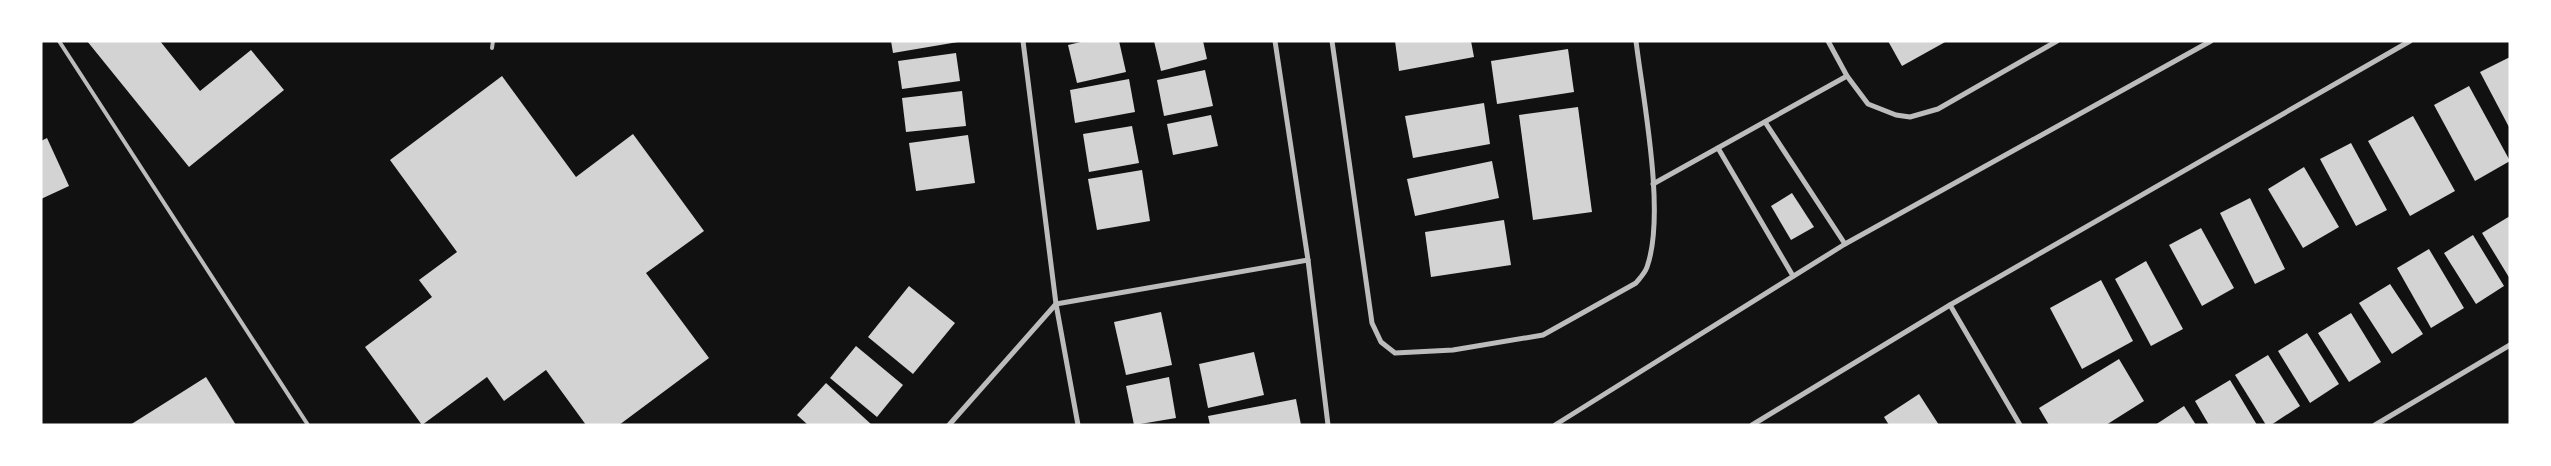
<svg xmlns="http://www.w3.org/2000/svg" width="2551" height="466" font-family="'PT Sans',sans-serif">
	<rect width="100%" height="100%" fill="#111"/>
	<g fill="#d3d3d3">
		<polygon points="87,41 160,41 200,91 251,50 284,90 189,167"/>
		<polygon points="891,41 958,41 958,42 893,53"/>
		<polygon points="1085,41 1119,41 1126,72 1077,83 1068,45"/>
		<polygon points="1154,41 1203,41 1207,59 1161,71"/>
		<polygon points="1395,41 1471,41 1474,57 1399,71"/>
		<polygon points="1888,41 1947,41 1902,66"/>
		<polygon points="1568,49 1574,92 1497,104 1491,61"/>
		<polygon points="956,53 960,81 902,89 898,61"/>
		<polygon points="2510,57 2510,129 2480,72"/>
		<polygon points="1205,70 1213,106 1164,116 1157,80"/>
		<polygon points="502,76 576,177 633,134 704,231 646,273 709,358 619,425 586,425 546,370 504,401 487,377 422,425 365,347 432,297 419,280 457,252 390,160"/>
		<polygon points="1129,79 1135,112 1075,123 1070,90"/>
		<polygon points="2469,86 2510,161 2475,181 2434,105"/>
		<polygon points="962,91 966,126 906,132 902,98"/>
		<polygon points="1484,103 1490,144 1413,158 1405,116"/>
		<polygon points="1578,107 1592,212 1533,220 1519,115"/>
		<polygon points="1211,115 1218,146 1173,155 1167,124"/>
		<polygon points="2413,116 2455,191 2410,216 2368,141"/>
		<polygon points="1132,126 1139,163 1089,172 1083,134"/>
		<polygon points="968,135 975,183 916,191 909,143"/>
		<polygon points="47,138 69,186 41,199 41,141"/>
		<polygon points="2351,143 2387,210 2356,226 2320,159"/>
		<polygon points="1492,161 1499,198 1415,216 1407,179"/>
		<polygon points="2304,167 2339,227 2303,248 2268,189"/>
		<polygon points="1142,170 1150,221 1097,230 1088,179"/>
		<polygon points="1792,193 1814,227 1791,240 1771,206"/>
		<polygon points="2250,198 2285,269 2255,284 2220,213"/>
		<polygon points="2510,216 2510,279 2482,233"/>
		<polygon points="1504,220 1511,265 1431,277 1425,232"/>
		<polygon points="2201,228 2234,288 2202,306 2169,245"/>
		<polygon points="2473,235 2504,286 2476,304 2444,253"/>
		<polygon points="2429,249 2464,308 2431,328 2397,268"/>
		<polygon points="2146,261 2183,329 2151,346 2115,279"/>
		<polygon points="2101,280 2133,341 2082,369 2050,308"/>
		<polygon points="2390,284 2423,334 2392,354 2359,303"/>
		<polygon points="909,286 955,323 913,374 868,337"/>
		<polygon points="1161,312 1172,365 1126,375 1114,322"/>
		<polygon points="2351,313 2381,362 2349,382 2318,333"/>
		<polygon points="2307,333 2339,384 2310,403 2278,351"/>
		<polygon points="856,346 903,385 877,417 830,378"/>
		<polygon points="1254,352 1264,395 1208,408 1199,364"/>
		<polygon points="2268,355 2300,406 2271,425 2266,425 2235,375"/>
		<polygon points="2119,359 2144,401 2106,425 2049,425 2039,408"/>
		<polygon points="206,377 236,425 130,425"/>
		<polygon points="1169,377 1176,418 1134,425 1126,386"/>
		<polygon points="2230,380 2257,425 2209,425 2195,401"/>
		<polygon points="826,383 872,425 808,425 797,415"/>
		<polygon points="1919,394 1939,425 1889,425 1884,417"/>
		<polygon points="1296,399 1301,425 1210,425 1208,416"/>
		<polygon points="2184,406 2196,425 2155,425"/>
	</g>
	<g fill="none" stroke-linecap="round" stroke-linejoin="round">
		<g stroke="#bcbcbc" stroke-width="4">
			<polyline points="59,41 308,425"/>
			<polyline points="492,48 493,41"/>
		</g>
		<g stroke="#bcbcbc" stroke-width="5">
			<polyline points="1023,41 1056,304 1078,425"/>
			<polyline points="1275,41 1308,260 1328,425"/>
			<path d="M1332,41L1372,323L1381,342L1395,353L1453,350L1543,335L1636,283C1640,278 1645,273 1647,267C1666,214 1643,99 1636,41"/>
			<polyline points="1828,41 1847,76 1868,104 1896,115 1910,117 1938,109 2057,41"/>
			<polyline points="1765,122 1845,244"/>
			<polyline points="1718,148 1793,276"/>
			<polyline points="1653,184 1847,76"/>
			<polyline points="1950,305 2020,425"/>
			<polyline points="949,425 1056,304 1308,260"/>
			<polyline points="1555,425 1845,244 2211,41"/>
			<polyline points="1752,425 1950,305 2410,41"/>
			<polyline points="2375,425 2510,345"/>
		</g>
	</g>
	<rect width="2551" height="466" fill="none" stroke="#ffffff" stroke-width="85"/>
</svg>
